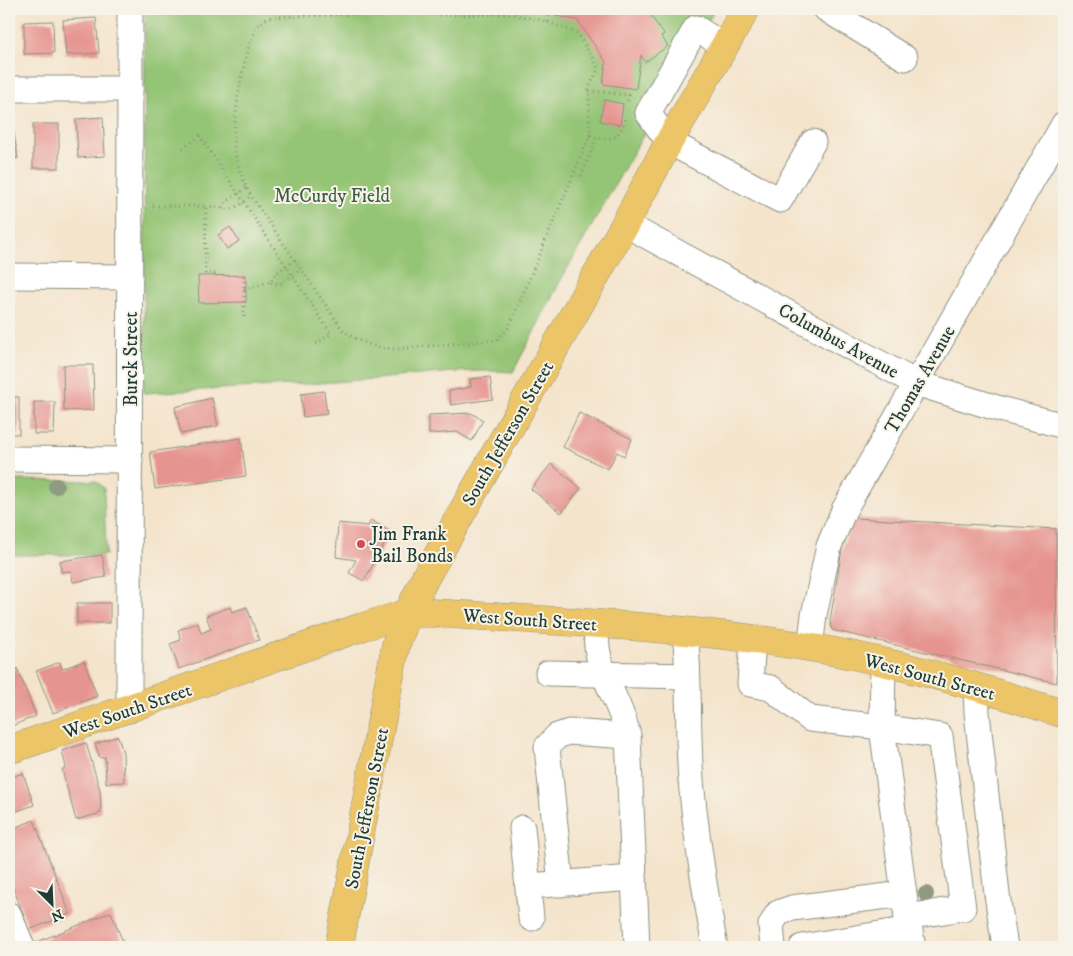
<svg xmlns="http://www.w3.org/2000/svg" width="1073" height="956" font-family="'IM FELL DW Pica',serif">
	<rect width="100%" height="100%" fill="#f7f3e8"/>
	<filter id="ink" filterUnits="userSpaceOnUse"><feTurbulence type="fractalNoise" baseFrequency=".02" numOctaves="2"/><feDisplacementMap in="SourceGraphic" scale="10" xChannelSelector="R" yChannelSelector="G"/><feConvolveMatrix kernelMatrix="1 2 1 2 8 2 1 2 1" color-interpolation-filters="sRGB"/></filter>
	<filter id="wash" filterUnits="userSpaceOnUse"><feTurbulence type="fractalNoise" baseFrequency=".0096" numOctaves="4" result="noise"/><feDisplacementMap in="SourceGraphic" scale="20" xChannelSelector="R" yChannelSelector="G"/><feGaussianBlur stdDeviation="1.12" result="paint"/><feColorMatrix in="noise" values="0 0 0 0 0 0 0 0 0 0 0 0 0 0 0 0 0 1.4 0 .05"/><feComposite in="paint" operator="in"/></filter>
	<g filter="url(#wash)">
		<rect width="100%" height="100%" fill="#f4e4cc"/>
		<g fill="#94c474" stroke="#5a8054">
			<path d="M145,9H715L562,278L513,372C464,368 410,377 361,380C289,386 216,389 144,393Z"/>
			<polygon points="9,480 96,481 104,488 106,555 9,555"/>
		</g>
		<g id="blocks">
			<g fill="#e69490">
				<polygon points="557,9 646,9 664,34 661,36 668,46 645,62 641,55 636,89 603,84 606,62 577,20 556,16"/>
				<polygon points="96,18 99,53 66,55 63,20"/>
				<polygon points="53,21 54,53 24,54 24,22"/>
				<polygon points="604,100 623,104 620,125 600,121"/>
				<polygon points="103,117 105,156 78,158 76,119"/>
				<polygon points="12,122 18,158 9,160 9,123"/>
				<rect x="33" y="124" width="26" height="44"/>
				<polygon points="230,227 239,241 227,249 218,235"/>
				<polygon points="9,244 10,244 12,259 9,259"/>
				<polygon points="246,275 246,302 199,303 198,276"/>
				<polygon points="63,365 93,365 94,410 64,411"/>
				<polygon points="490,377 493,399 451,405 449,391 471,387 470,379"/>
				<polygon points="324,391 327,414 303,417 301,394"/>
				<rect x="9" y="397" width="10" height="37"/>
				<polygon points="212,398 218,426 181,434 175,407"/>
				<polygon points="34,402 55,402 54,434 34,434"/>
				<polygon points="471,413 483,420 472,441 457,432 429,434 429,415"/>
				<polygon points="579,413 632,439 624,456 617,452 608,469 563,447"/>
				<polygon points="241,438 246,476 155,489 150,452"/>
				<polygon points="551,464 581,488 561,513 531,489"/>
				<polygon points="853,518 1056,529 1057,683 832,630 830,621 842,549"/>
				<polygon points="371,520 391,532 364,581 349,573 356,560 336,557 338,523 368,526"/>
				<polygon points="102,555 106,577 73,582 71,571 61,572 60,561"/>
				<rect x="77" y="603" width="33" height="20"/>
				<polygon points="230,607 232,612 247,607 259,640 179,669 170,644 181,640 178,630 198,623 201,633 211,629 206,616"/>
				<polygon points="84,661 97,696 53,713 36,671 60,662 62,669"/>
				<polygon points="17,668 36,716 9,727 9,671"/>
				<polygon points="118,736 123,753 124,782 106,783 105,757 100,758 95,744"/>
				<polygon points="86,743 100,790 101,813 76,820 62,770 66,767 62,751"/>
				<polygon points="23,773 34,805 9,814 9,778"/>
				<polygon points="34,820 70,914 29,930 9,876 9,830"/>
				<polygon points="111,912 125,947 33,947 32,944"/>
			</g>
		</g>
	</g>
	<g filter="url(#ink)">
		<use href="#blocks" fill-opacity="0" stroke="#8a9080" stroke-width="1"/>
		<g fill="none" stroke-linecap="round" stroke-linejoin="round">
			<g stroke="#8a9080" stroke-width="27">
				<g id="minor">
					<polyline points="826,9 905,58"/>
					<polyline points="724,46 696,28 648,113 669,142 780,200 813,142"/>
					<polyline points="9,89 130,89"/>
					<polyline points="625,224 916,383 1000,409 1064,426"/>
					<polyline points="9,276 130,277"/>
					<polyline points="9,459 130,460"/>
					<path d="M597,624C597,631 596,640 597,647C601,679 622,705 628,736L637,947"/>
					<path d="M685,630C690,680 687,730 691,780C696,836 705,892 715,947"/>
					<polyline points="753,640 750,684 771,688 810,719 882,727 940,736 963,908 907,917"/>
					<polyline points="810,648 814,615 829,546 844,510 1064,124"/>
					<polyline points="883,662 882,727 907,917 913,947"/>
					<polyline points="548,673 687,676"/>
					<polyline points="976,686 977,713 997,894 1005,947"/>
					<polyline points="129,710 130,9"/>
					<polyline points="522,828 531,918"/>
					<polyline points="561,884 547,747 557,736 569,732 628,736"/>
					<polyline points="528,886 634,878"/>
					<polyline points="9,915 22,947"/>
					<polyline points="773,947 771,925 778,913 792,908 904,894"/>
					<polyline points="802,947 910,929"/>
				</g>
			</g>
			<g stroke="#8a9080" stroke-width="29">
				<g id="major">
					<path d="M9,750L362,627L408,613H433C583,623 736,628 883,662C944,676 1004,695 1064,714"/>
					<polyline points="339,947 396,644 408,613 426,576 625,224 669,142 746,9"/>
				</g>
			</g>
			<g stroke="#8a9080" stroke-width="3" stroke-dasharray="1 4" stroke-linecap="butt">
				<path d="M384,13L445,15L512,14L544,21L577,33L593,58L598,69L589,88L590,135L509,327L497,340L395,349C375,348 357,342 342,329L251,196C242,180 236,163 234,145C233,120 244,43 259,24C263,20 266,18 272,17Z"/>
				<polyline points="548,22 550,9"/>
				<polyline points="589,91 629,95 627,103"/>
				<path d="M590,135C609,143 622,138 625,117"/>
				<polyline points="183,148 200,136 331,334 316,344"/>
				<polyline points="581,176 597,138"/>
				<path d="M246,188L225,203L223,208C234,213 242,202 251,196"/>
				<polyline points="153,206 206,206 205,274 216,274"/>
				<polyline points="206,206 222,208"/>
				<polyline points="295,260 275,274 270,282 280,284 301,269"/>
				<polyline points="244,289 270,282"/>
				<polyline points="244,317 244,276"/>
			</g>
			<use href="#minor" stroke="#fff" stroke-width="25"/>
			<use href="#major" stroke="#edc569" stroke-width="28"/>
		</g>
		<g fill="#8f9b81">
			<circle cx="56" cy="486" r="8"/>
			<circle cx="926" cy="894" r="8"/>
		</g>
	</g>
	<circle fill="#d1495b" stroke="#f7f3e8" stroke-width="2" cx="361" cy="544" r="5"/>
	<g text-anchor="middle" stroke-width="4" stroke-linejoin="round" paint-order="stroke">
		<g font-size="19" fill="#3c5f44" stroke="#f7f3e8">
			<text x="332" y="202">McCurdy Field</text>
		</g>
		<g font-size="19" fill="#1f3d34" stroke="#f7f3e8">
			<text transform="translate(839 340) rotate(29)" y="7">Columbus Avenue</text>
			<text transform="translate(130 359) rotate(-90)" y="7">Burck Street</text>
			<text transform="translate(919 379) rotate(-60)" y="7">Thomas Avenue</text>
			<text transform="translate(507 433) rotate(-60)" y="7">South Jefferson Street</text>
			<text transform="translate(530 619) rotate(4)" y="7">West South Street</text>
			<text transform="translate(930 676) rotate(15)" y="7">West South Street</text>
			<text transform="translate(127 710) rotate(-19)" y="7">West South Street</text>
			<text transform="translate(366 808) rotate(-79)" y="7">South Jefferson Street</text>
		</g>
		<g font-size="19" fill="#1f3d34" stroke="#f7f3e8" text-anchor="start">
			<text x="371" y="540">Jim Frank<tspan x="371" dy="22">Bail Bonds</tspan></text>
		</g>
	</g>
	<rect width="1073" height="956" fill="none" stroke="#f7f3e8" stroke-width="30"/>
	<g transform="translate(52 904) rotate(156)" stroke="#f7f3e8" stroke-width="4" paint-order="stroke">
	<path d="M0-4L9 19L0 12L-9 19Z" fill="#1f3d34"/>
	<text y="-8" font-size="14" font-weight="bold" text-anchor="middle" fill="#1f3d34">N</text>
	</g>
</svg>
